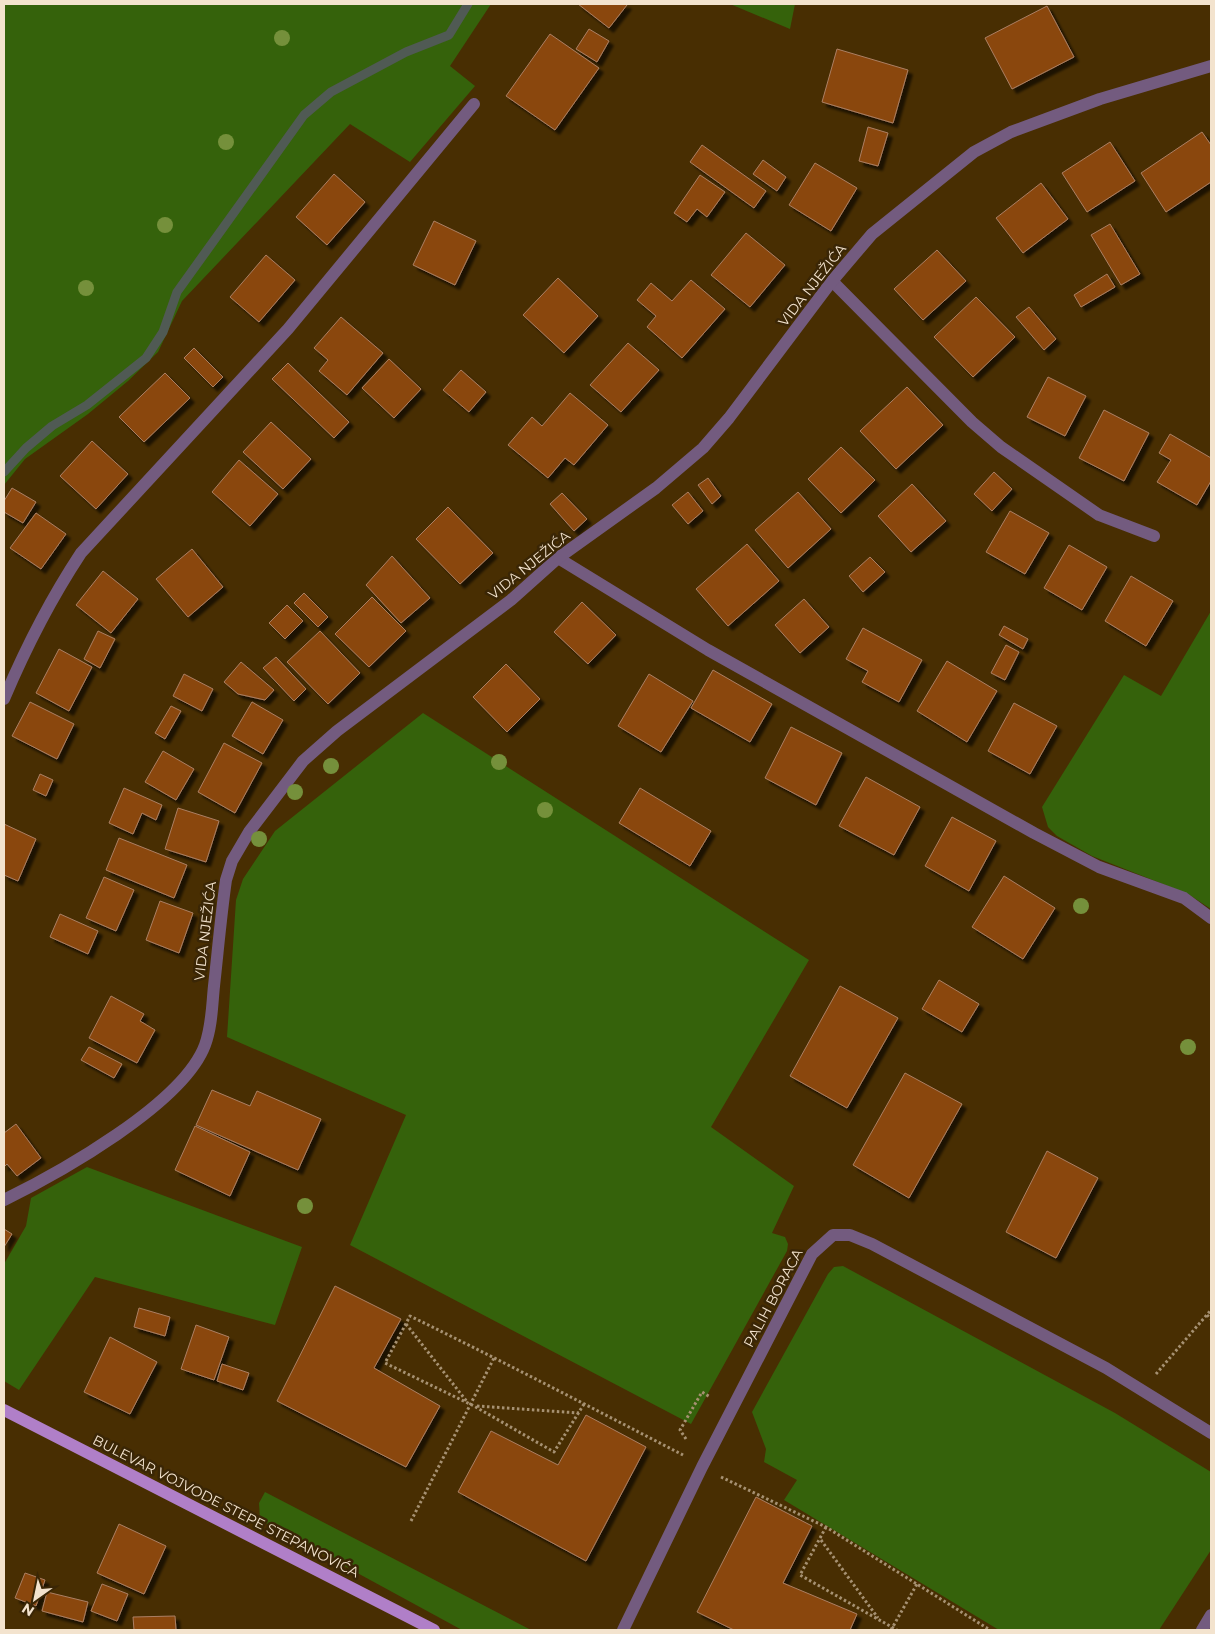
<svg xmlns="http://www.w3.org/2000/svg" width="1215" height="1634" font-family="Montserrat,sans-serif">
	<defs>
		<filter id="shadow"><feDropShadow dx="4.5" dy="4.5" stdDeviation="1" flood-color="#0009"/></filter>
	</defs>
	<rect width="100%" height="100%" fill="#482e02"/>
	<g fill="#35620b">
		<polygon points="4,4 491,4 450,66 475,86 410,162 350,124 182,301 158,352 128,381 88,414 25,459 4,485"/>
		<polygon points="730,4 795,4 790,29"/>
		<polygon points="1211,611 1211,909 1188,894 1092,856 1057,836 1048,827 1042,807 1124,675 1161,696"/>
		<polygon points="423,713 809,960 711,1127 794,1186 772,1233 785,1237 788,1244 787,1251 691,1424 350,1245 406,1115 227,1037 236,900 243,879 275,831"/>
		<polygon points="87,1167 302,1247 275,1325 95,1277 19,1390 4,1381 4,1264 26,1226 31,1198"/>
		<polygon points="843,1266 1115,1413 1211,1472 1211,1550 1159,1630 999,1630 784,1500 797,1480 764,1462 766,1449 752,1412 828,1274 834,1267"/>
		<polygon points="265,1492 531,1630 462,1630 260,1520 259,1503"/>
	</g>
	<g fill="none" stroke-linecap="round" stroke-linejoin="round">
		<polyline stroke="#505a54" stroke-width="9" points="4,472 26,448 52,426 87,405 146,358 163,332 177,292 304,115 331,92 406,52 449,35 468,4"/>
	</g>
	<g fill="#8a470e" stroke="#ab7f63" filter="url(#shadow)">
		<polygon points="578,4 625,4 627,5 609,28"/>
		<polygon points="1047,6 1074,57 1012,89 985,38"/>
		<polygon points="589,29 609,41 597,62 576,49"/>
		<polygon points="550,34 599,68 555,130 506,96"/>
		<polygon points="837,49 908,70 893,123 822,102"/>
		<polygon points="868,127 888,133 878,166 859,161"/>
		<polygon points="1202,132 1211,145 1211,182 1166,212 1141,173"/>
		<polygon points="1110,142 1135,181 1087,212 1062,173"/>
		<polygon points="702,145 766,191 754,208 690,162"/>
		<polygon points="763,160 786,177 777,191 753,174"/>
		<polygon points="815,163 857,188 831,231 789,205"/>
		<polygon points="334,174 365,202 327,245 296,217"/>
		<polygon points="700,175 725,192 707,217 697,209 687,222 674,213"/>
		<polygon points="1041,183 1068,219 1023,253 996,218"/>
		<polygon points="434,221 476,241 455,285 413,265"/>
		<polygon points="1110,224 1140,274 1121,285 1091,235"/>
		<polygon points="746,233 785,265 750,307 711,275"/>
		<polygon points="937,250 966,281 923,320 894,289"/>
		<polygon points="266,255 295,280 259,322 230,297"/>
		<polygon points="1107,274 1115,287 1081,307 1074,295"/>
		<polygon points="558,278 598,316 564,353 523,315"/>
		<polygon points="691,280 725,309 682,358 647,327 656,316 637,300 651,283 672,301"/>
		<polygon points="976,297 1015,337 973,377 934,337"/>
		<polygon points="1029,307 1056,339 1044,350 1016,317"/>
		<polygon points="341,317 383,353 347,395 319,371 328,360 314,348"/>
		<polygon points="628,343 659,370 621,412 590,385"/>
		<polygon points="194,348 223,377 213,387 184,358"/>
		<polygon points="389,359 421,389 394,418 362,388"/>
		<polygon points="288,363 349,422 334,438 272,379"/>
		<polygon points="461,370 486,392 469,412 443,390"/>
		<polygon points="165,373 190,398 144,442 119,417"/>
		<polygon points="1048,377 1086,396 1065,436 1027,417"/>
		<polygon points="907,387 943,425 896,469 860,431"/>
		<polygon points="570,393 608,425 574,465 565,458 548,478 508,445 532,417 542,426"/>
		<polygon points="1104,410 1149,433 1124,481 1079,458"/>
		<polygon points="271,422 311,459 283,489 243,452"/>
		<polygon points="1170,434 1211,458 1211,481 1197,505 1157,482 1171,460 1159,453"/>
		<polygon points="92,441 128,474 96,509 60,476"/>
		<polygon points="841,447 875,480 841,513 808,479"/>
		<polygon points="239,460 278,494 250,526 212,492"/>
		<polygon points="994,472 1012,489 992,511 974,494"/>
		<polygon points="708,478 721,496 712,504 698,485"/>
		<polygon points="912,484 946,521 911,552 878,516"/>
		<polygon points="12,488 36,502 23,523 4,512 4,501"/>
		<polygon points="688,492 703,511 688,524 672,505"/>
		<polygon points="798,492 831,529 788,568 755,530"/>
		<polygon points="562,493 587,519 574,531 550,504"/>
		<polygon points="448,507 493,553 460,584 416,539"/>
		<polygon points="1010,511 1049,533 1025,574 986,552"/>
		<polygon points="36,513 66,534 41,569 10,548"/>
		<polygon points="747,544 779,581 728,626 696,589"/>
		<polygon points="1069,545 1107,567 1082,610 1044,588"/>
		<polygon points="192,549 223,587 188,617 156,579"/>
		<polygon points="392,556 430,598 401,623 366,585"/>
		<polygon points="870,557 885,572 863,592 849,576"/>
		<polygon points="103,571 138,599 111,633 76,605"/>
		<polygon points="1131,576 1173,601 1146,646 1105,621"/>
		<polygon points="304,593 328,617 318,627 294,603"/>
		<polygon points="372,597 406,631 369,667 335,634"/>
		<polygon points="804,599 829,627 800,653 775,625"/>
		<polygon points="582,602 616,635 588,664 554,632"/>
		<polygon points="287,605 303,621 285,639 269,623"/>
		<polygon points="1004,626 1028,639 1023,649 999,635"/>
		<polygon points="863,628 922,660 899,702 862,682 868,671 846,659"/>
		<polygon points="98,631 115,639 100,668 84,659"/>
		<polygon points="320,631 360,673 328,704 287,662"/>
		<polygon points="1006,645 1019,652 1005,680 991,673"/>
		<polygon points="59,649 92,667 69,711 36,693"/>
		<polygon points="276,657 306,689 294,701 263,668"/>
		<polygon points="947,661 997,691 967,742 917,711"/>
		<polygon points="241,662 274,690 265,700 238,694 224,682"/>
		<polygon points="506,664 540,699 507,732 473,697"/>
		<polygon points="713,670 772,704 750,742 691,708"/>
		<polygon points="184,674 213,689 202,711 173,696"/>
		<polygon points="649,674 693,701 661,752 618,726"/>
		<polygon points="30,702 74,724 57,759 12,736"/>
		<polygon points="252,702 283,720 263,754 232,736"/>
		<polygon points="1014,703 1057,726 1030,774 988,751"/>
		<polygon points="171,706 181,711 165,739 155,733"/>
		<polygon points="791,727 842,753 816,805 765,778"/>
		<polygon points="224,743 262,763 235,813 198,792"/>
		<polygon points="163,751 194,769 176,800 145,782"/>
		<polygon points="40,774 53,780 46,796 33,790"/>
		<polygon points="866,777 920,807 894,855 839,826"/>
		<polygon points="124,788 162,805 156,820 142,813 133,834 109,823"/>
		<polygon points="640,788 711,831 690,866 619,823"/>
		<polygon points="178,808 219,821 206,862 165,849"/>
		<polygon points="952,817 996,841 969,891 925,866"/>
		<polygon points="4,824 36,839 18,881 4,875"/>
		<polygon points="119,838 187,865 174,898 106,870"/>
		<polygon points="1004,876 1055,908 1023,959 972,927"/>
		<polygon points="104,877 134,890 116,931 86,918"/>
		<polygon points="160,901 193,913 179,953 146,940"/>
		<polygon points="60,914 98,931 88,954 50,937"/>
		<polygon points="939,980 979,1004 962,1032 922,1009"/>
		<polygon points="840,986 898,1018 847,1108 790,1076"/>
		<polygon points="111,996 144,1014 140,1021 155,1030 137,1063 89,1038"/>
		<polygon points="89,1047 122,1064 114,1078 81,1060"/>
		<polygon points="905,1073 962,1104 909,1198 853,1165"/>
		<polygon points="212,1090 250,1106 257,1091 321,1119 298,1170 196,1125"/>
		<polygon points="16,1124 41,1158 17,1176 7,1164 4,1167 4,1133"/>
		<polygon points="195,1126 250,1152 230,1196 175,1170"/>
		<polygon points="1047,1151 1098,1178 1056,1258 1006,1232"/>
		<polygon points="4,1229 12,1234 4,1247"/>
		<polygon points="335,1286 401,1319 374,1368 440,1406 406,1467 277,1401"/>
		<polygon points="139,1308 170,1317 165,1336 134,1327"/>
		<polygon points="196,1325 229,1337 214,1380 181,1369"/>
		<polygon points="110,1337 157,1362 130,1414 84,1392"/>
		<polygon points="222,1364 249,1373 243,1390 217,1381"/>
		<polygon points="586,1415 646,1447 586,1561 458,1492 491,1431 558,1465"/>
		<polygon points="756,1497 812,1526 783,1583 857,1614 850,1630 734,1630 697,1612"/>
		<polygon points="119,1524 166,1546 144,1594 97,1573"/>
		<polygon points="25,1573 45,1580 36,1606 15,1598"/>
		<polygon points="102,1584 128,1594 117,1621 91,1611"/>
		<polygon points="47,1592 88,1602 83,1622 42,1611"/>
		<polygon points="175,1616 176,1630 134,1630 133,1617"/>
	</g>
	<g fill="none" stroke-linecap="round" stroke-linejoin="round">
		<g stroke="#a69172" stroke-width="3" stroke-dasharray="2.5 2.5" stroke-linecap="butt">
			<polyline points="1207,1315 1211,1319"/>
			<polyline points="406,1324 468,1403"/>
			<polyline points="1156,1374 1211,1310"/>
			<path d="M584,1404L554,1452L474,1406L385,1363L410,1316C502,1361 592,1408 683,1455"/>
			<polyline points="477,1406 579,1413"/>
			<polyline points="686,1439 680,1430 702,1392 710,1397"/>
			<polyline points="721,1477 826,1527 990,1630"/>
			<polyline points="411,1521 494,1358"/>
			<polyline points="826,1527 800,1575 897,1630"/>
			<polyline points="821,1540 878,1618"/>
			<polyline points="891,1630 917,1584"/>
		</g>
		<g stroke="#735b7f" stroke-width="12">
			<polyline points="832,281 972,422 1001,447 1099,515 1154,536"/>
			<polyline points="558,558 708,650 1034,833 1099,867 1184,898 1211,918"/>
			<path d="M4,699C26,647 50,600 81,553L288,329L474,104"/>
			<path d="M4,1200C59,1173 183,1104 205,1045C212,1026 212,1005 214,986C218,950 221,915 226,880L232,861L249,832L303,761L337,731L511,600L558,558L656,488L703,448L729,418L832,281L872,234L974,152L1011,132L1100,99L1211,66"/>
			<polyline points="623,1630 702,1467 812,1254 833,1235 850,1235 872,1244 1106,1368 1211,1433"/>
			<polyline points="1202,1630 1211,1615"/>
		</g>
		<polyline stroke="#b07fc8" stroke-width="12" points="4,1410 434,1630"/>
	</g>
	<g fill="#75903b">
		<circle cx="282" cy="38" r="8"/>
		<circle cx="226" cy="142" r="8"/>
		<circle cx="165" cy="225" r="8"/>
		<circle cx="86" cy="288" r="8"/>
		<circle cx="499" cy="762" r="8"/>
		<circle cx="331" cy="766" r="8"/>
		<circle cx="295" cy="792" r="8"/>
		<circle cx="545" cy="810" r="8"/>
		<circle cx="259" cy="839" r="8"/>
		<circle cx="1081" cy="906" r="8"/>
		<circle cx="1188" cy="1047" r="8"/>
		<circle cx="305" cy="1206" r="8"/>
	</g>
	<g text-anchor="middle" stroke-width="5" stroke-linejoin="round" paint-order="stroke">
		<g font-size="14" fill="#f3e3ce" stroke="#3a2606">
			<text transform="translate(812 285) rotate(-52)" y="5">VIDA NJEŽIĆA</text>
			<text transform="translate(529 565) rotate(-39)" y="5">VIDA NJEŽIĆA</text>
			<text transform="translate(205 931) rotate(-83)" y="5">VIDA NJEŽIĆA</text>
			<text transform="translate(773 1298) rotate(-62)" y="5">PALIH BORACA</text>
			<text transform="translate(226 1506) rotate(27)" y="5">BULEVAR VOJVODE STEPE STEPANOVIĆA</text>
		</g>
	</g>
	<rect width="1215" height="1634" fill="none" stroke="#f3e3ce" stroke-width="10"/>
	<g transform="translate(35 1599) rotate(213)" stroke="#3a2606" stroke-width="4" paint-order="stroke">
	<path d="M0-4L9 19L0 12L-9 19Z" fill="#f3e3ce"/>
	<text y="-8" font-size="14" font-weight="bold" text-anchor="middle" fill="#f3e3ce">N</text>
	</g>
</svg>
